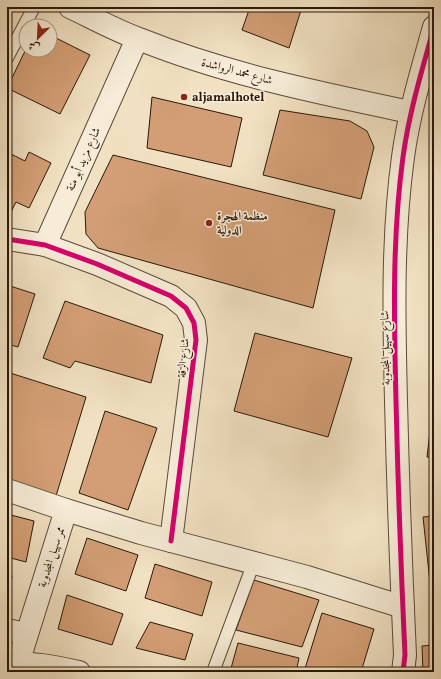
<svg xmlns="http://www.w3.org/2000/svg" width="441" height="679" font-family="Vollkorn,Amiri,serif">
	<rect width="100%" height="100%" fill="#f1e1c2"/>
	<filter id="stains"><feTurbulence type="fractalNoise" baseFrequency=".005" numOctaves="4"/><feColorMatrix values="0 0 0 0 .2 0 0 0 0 .09 0 0 0 0 .02 0 0 0 .5 -.17"/></filter>
	<radialGradient id="worn" r=".72"><stop offset=".6" stop-color="#630" stop-opacity="0"/><stop offset="1" stop-color="#630" stop-opacity=".3"/></radialGradient>
	<g fill="#d39e75" stroke="#29190a">
		<polygon points="250,7 302,7 289,48 242,30"/>
		<polygon points="50,35 90,55 60,114 7,88 26,49 50,50"/>
		<polygon points="152,97 242,118 231,167 147,148"/>
		<polygon points="280,110 350,121 367,131 374,147 361,199 263,175"/>
		<polygon points="7,152 25,161 29,152 51,163 29,208 16,202 11,212 7,209"/>
		<polygon points="113,155 335,210 313,308 98,248 86,234 85,212"/>
		<polygon points="7,285 35,294 18,347 7,344"/>
		<polygon points="65,301 163,335 151,383 75,361 70,368 43,358"/>
		<polygon points="255,333 352,358 328,437 234,411"/>
		<polygon points="7,372 86,397 56,496 7,481"/>
		<polygon points="434,398 434,458 427,457"/>
		<polygon points="105,411 157,428 128,510 79,493"/>
		<polygon points="7,514 34,521 26,562 7,557"/>
		<polygon points="434,516 434,601 432,601 423,517"/>
		<polygon points="87,538 138,555 126,591 75,574"/>
		<polygon points="155,564 212,582 202,616 145,598"/>
		<polygon points="7,575 12,576 7,605"/>
		<polygon points="254,580 319,600 302,647 236,630"/>
		<polygon points="67,595 123,614 112,645 58,629"/>
		<polygon points="322,613 374,629 361,672 304,672"/>
		<polygon points="150,622 193,634 185,660 136,648"/>
		<polygon points="238,643 299,658 296,672 230,672"/>
		<polygon points="434,645 434,672 423,672 422,646"/>
	</g>
	<g fill="none" stroke-linecap="round" stroke-linejoin="round">
		<g stroke="#5b4b38" stroke-width="14">
			<g id="service">
				<polyline points="7,58 34,7"/>
				<polyline points="213,672 254,562"/>
			</g>
		</g>
		<g stroke="#5b4b38" stroke-width="24">
			<g id="minor">
				<path d="M70,7C93,18 115,30 139,39C226,74 319,93 410,112"/>
				<polyline points="7,239 45,245 97,264 171,296 186,308 194,323 196,340 171,541"/>
				<polyline points="45,245 137,39"/>
				<polyline points="7,490 66,510 18,663"/>
				<polyline points="66,510 141,533 307,577 403,607"/>
				<polyline points="7,630 26,634"/>
				<path d="M7,663C31,662 55,667 79,672"/>
				<path d="M403,672L405,655C401,570 398,485 396,401C394,320 392,237 403,157C409,113 422,70 434,27"/>
			</g>
		</g>
		<use href="#service" stroke="#f6ecd7" stroke-width="12"/>
		<use href="#minor" stroke="#f6ecd7" stroke-width="22"/>
		<g stroke="#f6ecd7" stroke-width="8">
			<g id="cycleway">
				<polyline points="7,239 45,245 97,264 171,296 186,308 194,323 196,340 171,541"/>
				<path d="M403,672L405,655C401,570 398,485 396,401C394,320 392,237 403,157C409,113 422,70 434,27"/>
			</g>
		</g>
		<use href="#cycleway" stroke="#d6006c" stroke-width="5"/>
	</g>
	<g fill="#8f2418" stroke="#f6ecd7" stroke-width="1.5">
		<circle cx="184" cy="97" r="4"/>
		<circle cx="209" cy="223" r="4"/>
	</g>
	<g text-anchor="middle" stroke-width="3" stroke-linejoin="round" paint-order="stroke">
		<g font-size="12" fill="#29190a" stroke="#f6ecd7">
			<text transform="translate(237 71) rotate(15)" y="4">شارع محمد الرواشدة</text>
			<text transform="translate(83 159) rotate(-66)" y="4">شارع مزيد أبو منة</text>
			<text transform="translate(385 348) rotate(-91)" y="4">شارع سهيل المجدوبة</text>
			<text transform="translate(183 358) rotate(-85)" y="4">شارع الرقة</text>
			<text transform="translate(51 557) rotate(-72)" y="4">ممر سهيل المجدوبة</text>
		</g>
		<g font-size="12" font-weight="bold" fill="#29190a" stroke="#f6ecd7" text-anchor="start">
			<text x="192" y="101">aljamalhotel</text>
			<text x="217" y="220">منظمة الهجرة<tspan x="217" dy="14">الدولية</tspan></text>
		</g>
	</g>
	<rect width="441" height="679" fill="none" stroke="#f1e1c2" stroke-width="24"/>
	<rect x="8" y="8" width="425" height="663" fill="none" stroke="#29190a" stroke-width="2"/>
	<rect x="12" y="12" width="417" height="655" fill="none" stroke="#29190a"/>
	<g transform="translate(38 38) rotate(204)"><circle r="19" fill="#f6ecd7" stroke="#a49885"/>
	<path d="M0-3L7 15L0 10L-7 15Z" fill="#8f2418"/>
	<text y="-6" font-size="11" font-weight="bold" text-anchor="middle" fill="#29190a">ش</text>
	</g>
	<rect width="100%" height="100%" filter="url(#stains)"/>
	<rect width="100%" height="100%" fill="url(#worn)"/>
</svg>
